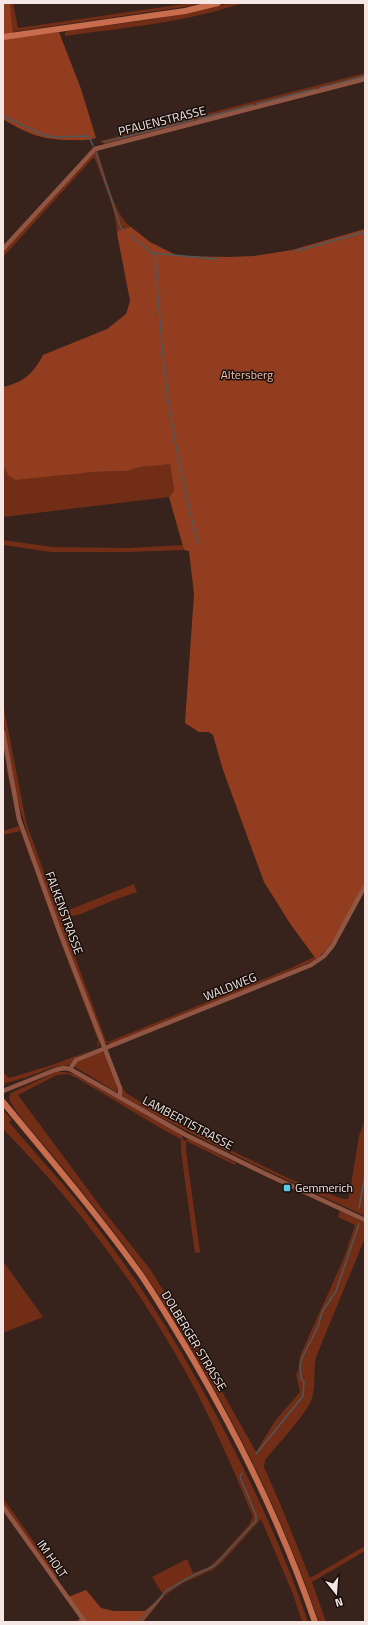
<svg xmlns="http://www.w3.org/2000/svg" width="368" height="1625" font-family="'Titillium Web',sans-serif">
	<rect width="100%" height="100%" fill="#37231c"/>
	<g fill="#712d16">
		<polygon points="3,3 13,3 18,28 191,3 205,3 184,7 12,32"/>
		<path d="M229,3H242C189,22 121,28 65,36V32L68,31C122,23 176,18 229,3Z"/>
		<polygon points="365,73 365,78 105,144 100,141"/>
		<path d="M97,150C104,170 114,216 131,227L119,230L117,233C116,208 103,182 95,159L93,158L3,257V251Z"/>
		<polygon points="170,463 174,490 169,497 3,517 3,465 8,475 128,471 140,467"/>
		<polygon points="3,540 52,547 130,548 182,545 184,550 128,552 51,552 4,545"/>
		<path d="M3,703L26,822L55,903L61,913L134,884L137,892L114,900L81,914L61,919L106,1041L108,1042L291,968L314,957L316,959L309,963L113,1043L110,1044L104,1042C83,988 62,934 43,880C24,825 3,762 3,703Z"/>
		<polygon points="8,766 20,831 22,832 99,1039 99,1045 98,1047 75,1058 69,1065 54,1067 27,1077 3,1084 3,1072 9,1078 52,1065 97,1048 98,1040 58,935 22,835 20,831 3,835 3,831 19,826 6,767"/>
		<polygon points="100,1052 103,1052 105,1054 118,1088 116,1092 75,1067 76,1062"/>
		<path d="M56,1072H65L74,1074L182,1135L183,1140L186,1141L188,1138L236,1163L235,1165L186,1141V1151L200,1252L195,1253L181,1152V1139L162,1129L77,1078L68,1074L57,1075L18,1095L103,1210L150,1269L180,1317L256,1452L275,1421L300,1392L296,1374L298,1372L300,1356L344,1258L355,1225L338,1217L340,1211L365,1223V1238L316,1357C313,1370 316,1386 312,1398C307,1414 277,1445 265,1460L264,1467L281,1506L310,1578L365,1546V1551L312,1582L326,1622H319C286,1526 242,1435 191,1348C176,1323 161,1297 144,1273C116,1233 85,1195 54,1157C41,1141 20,1119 10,1101L9,1098L11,1093Z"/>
		<path d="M121,1086L126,1093L155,1111L220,1145L290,1179L343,1199H348L349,1197L359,1136L365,1120V1216C284,1179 203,1142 126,1098L122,1094Z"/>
		<path d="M3,1110L12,1120L9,1122C36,1155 66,1185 91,1219C141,1283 184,1353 222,1426C255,1489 285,1554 308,1622H302L293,1594L261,1519L221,1563L212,1570L183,1583L164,1596L152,1577L187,1559L193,1573L209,1567L219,1558L249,1525L253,1517C236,1475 218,1434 197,1393C146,1296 80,1207 3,1129Z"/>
		<polygon points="3,1261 43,1317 3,1333"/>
		<polygon points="3,1498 58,1576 55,1578 3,1505"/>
	</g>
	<g fill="#923d20">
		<path d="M3,3H10L13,38L59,32L81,89L96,138C88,141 80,140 71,140C43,140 27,134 3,119Z"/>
		<path d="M131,227L150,242L178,256L229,257L254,256L292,250L365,229V882C353,905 336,945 316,959L291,925L264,882L223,770L213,735L209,732H199L185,723L194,594L189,551L184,550L169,497L174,490L170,464L140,467L128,471L93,472L15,480L8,475L3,465V387C24,382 33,374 43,355L107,329L126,314L130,301L117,233L119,230Z"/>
		<polygon points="86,1590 101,1608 114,1611 145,1611 163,1595 164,1596 143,1622 74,1622 80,1619 68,1597"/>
	</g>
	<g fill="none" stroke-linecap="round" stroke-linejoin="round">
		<g stroke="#50585a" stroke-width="1.5">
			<polyline points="320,88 365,76"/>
			<polyline points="257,104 315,89"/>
			<polyline points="3,116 44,135 54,137 89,136 93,146"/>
			<polyline points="198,119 253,105"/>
			<polyline points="104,142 193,120"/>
			<polyline points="96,153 121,228 124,230"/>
			<polyline points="131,236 152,253 217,259"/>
			<polyline points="296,251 365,232"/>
			<path d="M155,254C158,291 160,328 164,366C170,426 183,485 198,544"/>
			<polyline points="359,1208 365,1175"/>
			<polyline points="256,1454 303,1396 304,1382 301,1378 300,1365 303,1356 318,1327 322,1312 336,1291 359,1224"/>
			<polyline points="139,1622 166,1591 188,1578 214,1566 256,1521 256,1515 240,1477 242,1473"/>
		</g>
		<g stroke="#905643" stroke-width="4.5">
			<polyline points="3,249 95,149 365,79"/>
			<polyline points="3,732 19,819 59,930 120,1088 120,1097"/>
			<polyline points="70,1069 76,1060 311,965 324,956 333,945 365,886"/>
			<polyline points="3,1091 55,1070 64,1068 70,1069 186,1135 268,1175 365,1220"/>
			<polyline points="3,1507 85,1622"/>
		</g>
		<g stroke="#c96d4f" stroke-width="6">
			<polyline points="3,37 185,11 218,3"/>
			<path d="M3,1102C50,1159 98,1215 141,1275C160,1303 177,1332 194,1361C242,1444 284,1531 315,1622"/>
		</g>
	</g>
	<rect fill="#5bc8e6" stroke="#180f0c" stroke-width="1.5" x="283" y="1184" width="8" height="8" rx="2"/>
	<g text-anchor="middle" stroke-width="3" stroke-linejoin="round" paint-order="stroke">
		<g font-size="12" fill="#f5e7e3" stroke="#180f0c">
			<text transform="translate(162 121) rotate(-14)" y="4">PFAUENSTRASSE</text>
			<text transform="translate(64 913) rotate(70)" y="4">FALKENSTRASSE</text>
			<text transform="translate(230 987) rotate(-22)" y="4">WALDWEG</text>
			<text transform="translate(188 1123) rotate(28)" y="4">LAMBERTISTRASSE</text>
			<text transform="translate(194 1341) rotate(59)" y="4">DOLBERGER STRASSE</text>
			<text transform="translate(52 1559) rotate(55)" y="4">IM HOLT</text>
		</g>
		<g font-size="12" fill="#f3c1b1" stroke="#180f0c">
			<text x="247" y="379">Altersberg</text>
		</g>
		<g font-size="12" fill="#f5e7e3" stroke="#180f0c" text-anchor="start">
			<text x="295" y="1192">Gemmerich</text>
		</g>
	</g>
	<rect width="368" height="1625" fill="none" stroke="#f5e7e3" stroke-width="8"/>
	<g transform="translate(336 1593) rotate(163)" stroke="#180f0c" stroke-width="3" paint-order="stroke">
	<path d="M0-3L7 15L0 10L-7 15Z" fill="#f5e7e3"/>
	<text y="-6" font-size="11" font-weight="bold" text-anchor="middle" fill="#f5e7e3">N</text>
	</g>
</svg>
